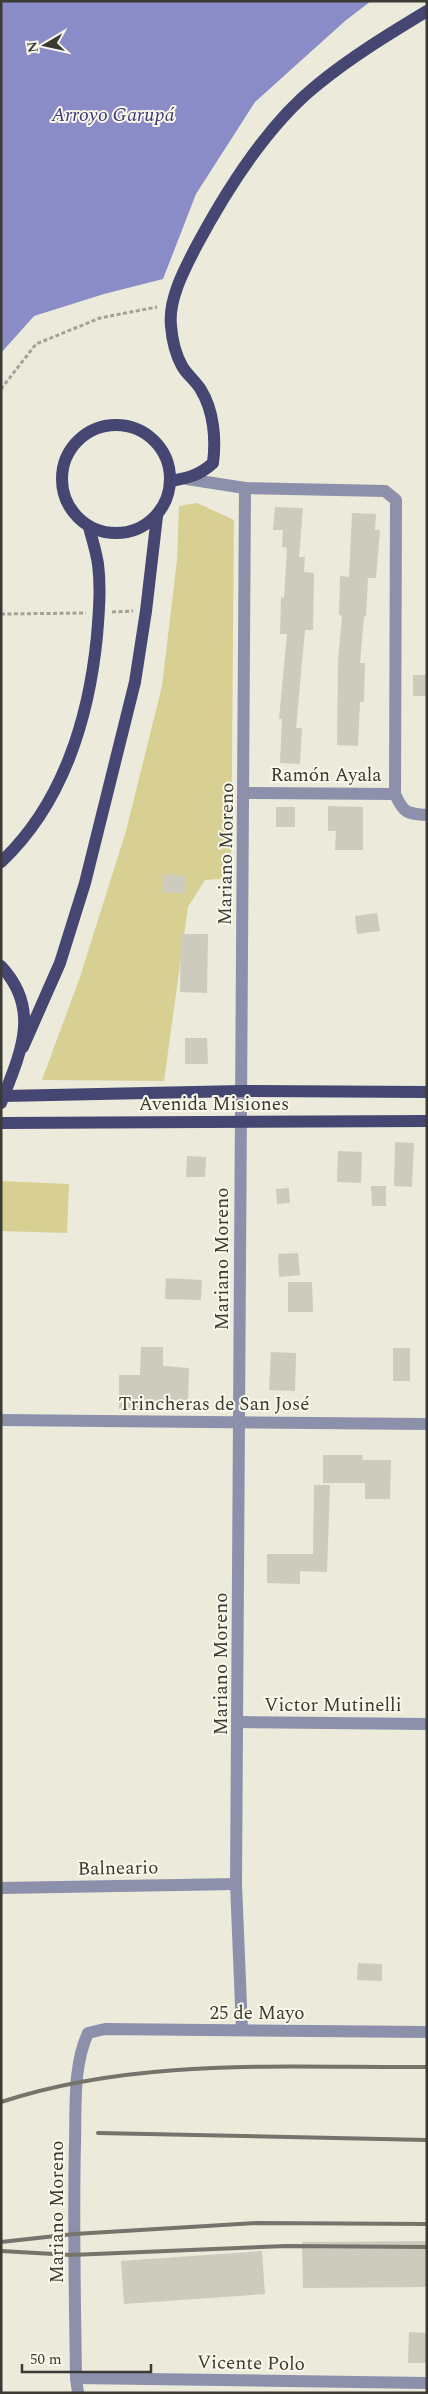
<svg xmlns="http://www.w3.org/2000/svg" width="428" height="2394" font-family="Spectral,serif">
	<rect width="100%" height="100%" fill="#ebeadb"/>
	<g fill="#d7d092">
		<polygon points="197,503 234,520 231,878 205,880 188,907 164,1081 42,1080 80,977 126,831 162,686 177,560 179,506"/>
		<polygon points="1,1181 69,1184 67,1233 1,1231"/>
	</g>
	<polygon fill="#898cc6" points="1,1 371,1 345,21 255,102 196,194 163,279 104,294 34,316 1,353"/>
	<g fill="#cccbbd">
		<polygon points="275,507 303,508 299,557 305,557 304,572 314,573 313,630 305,630 296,728 302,728 300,764 280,763 282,719 279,719 287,634 280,634 281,597 284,598 287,548 282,547 283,530 273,530"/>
		<polygon points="352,513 376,514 375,530 380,530 376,578 368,578 366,616 364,616 360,663 365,663 364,702 360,702 358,746 337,745 338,661 342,616 339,615 340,576 349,577"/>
		<rect x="413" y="675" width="14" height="21"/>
		<polygon points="328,806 363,807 363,850 335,850 336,831 328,831"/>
		<rect x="276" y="807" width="19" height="20"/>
		<polygon points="163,874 186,876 185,894 162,892"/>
		<polygon points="377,913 380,931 357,934 355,916"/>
		<polygon points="181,934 208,934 207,993 180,992"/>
		<polygon points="185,1038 207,1038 208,1064 185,1064"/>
		<polygon points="395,1142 414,1143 412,1187 394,1186"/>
		<polygon points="338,1151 362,1152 361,1183 337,1182"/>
		<polygon points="187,1156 206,1157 205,1177 186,1177"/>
		<polygon points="371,1186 386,1186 386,1206 372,1206"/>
		<polygon points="289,1188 290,1203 277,1204 276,1189"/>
		<polygon points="298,1253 300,1275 279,1277 278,1254"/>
		<polygon points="166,1278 202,1280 201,1300 165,1299"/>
		<polygon points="288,1282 312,1282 313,1312 288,1312"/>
		<polygon points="141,1347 163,1347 163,1366 189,1368 188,1400 149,1401 148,1408 119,1409 119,1375 140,1375"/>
		<rect x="393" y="1348" width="17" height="33"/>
		<polygon points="271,1352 296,1353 295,1391 269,1390"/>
		<polygon points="323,1455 363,1455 362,1460 391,1460 390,1499 365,1499 365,1483 323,1483"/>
		<polygon points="314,1485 330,1485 327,1572 300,1571 300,1584 267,1583 267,1554 313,1554"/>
		<polygon points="358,1963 382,1964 382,1981 357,1980"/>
		<polygon points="427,2241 427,2287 303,2288 302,2242"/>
		<polygon points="262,2251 265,2294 124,2304 121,2261"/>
		<polygon points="409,2332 427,2333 427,2363 408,2363"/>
	</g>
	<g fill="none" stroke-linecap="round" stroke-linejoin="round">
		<g stroke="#a3a296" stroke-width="3" stroke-dasharray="4 2.5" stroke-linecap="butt">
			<polyline points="1,389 36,344 100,318 157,307"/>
			<polyline points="112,612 133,611"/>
			<polyline points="1,614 86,613"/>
		</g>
		<g stroke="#8d90aa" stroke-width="12">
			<polyline points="187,479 245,488 385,491 396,500 395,794"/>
			<path d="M244,793L395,794C403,812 406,814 427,815"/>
			<polyline points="1,1420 427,1424"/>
			<polyline points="239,1722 427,1724"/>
			<polyline points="1,1888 236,1884"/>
			<polyline points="242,2030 236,1884 245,488"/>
			<polyline points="76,2378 427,2383"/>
			<path d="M78,2393L76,2378C75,2299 73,2220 75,2142C76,2105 73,2066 88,2033L105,2029L427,2032"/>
		</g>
		<g stroke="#454772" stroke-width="12">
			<circle cx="116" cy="479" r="54"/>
			<path d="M171,481C188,478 200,475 213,463C216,440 214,411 201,390C196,381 187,375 182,366C176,355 172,339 171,326C168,299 185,268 197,245C227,189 267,125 317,85C351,57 389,34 427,11"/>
			<path d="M1,862C63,804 89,718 97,636C99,612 101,587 98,564C96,551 92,539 89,527"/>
			<path d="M1,966C42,1010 20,1054 1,1103"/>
			<polyline points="23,1047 60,963 85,883 135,682 146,611 157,516"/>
			<polyline points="4,1096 241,1091 427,1092"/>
			<polyline points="1,1123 427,1121"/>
		</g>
		<g stroke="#75746b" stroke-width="4">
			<path d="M1,2102C137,2057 285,2068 427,2067"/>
			<polyline points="98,2133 427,2140"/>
			<polyline points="1,2242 74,2234 258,2223 427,2224"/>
			<polyline points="1,2251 71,2255 286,2246 427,2247"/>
		</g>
	</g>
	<g text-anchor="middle" stroke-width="4" stroke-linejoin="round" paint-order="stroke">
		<g font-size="19" fill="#3b3a34" stroke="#f9f7e9">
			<text x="326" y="781">Ramón Ayala</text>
			<text transform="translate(225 854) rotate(-89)" y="7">Mariano Moreno</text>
			<text x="214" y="1110">Avenida Misiones</text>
			<text transform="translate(221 1259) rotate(-90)" y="7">Mariano Moreno</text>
			<text x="214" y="1410">Trincheras de San José</text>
			<text transform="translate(220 1664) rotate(-90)" y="7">Mariano Moreno</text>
			<text x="333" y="1711">Victor Mutinelli</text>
			<text transform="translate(118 1867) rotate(-1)" y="7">Balneario</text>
			<text x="257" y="2019">25 de Mayo</text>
			<text transform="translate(56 2212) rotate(-90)" y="7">Mariano Moreno</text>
			<text transform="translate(251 2362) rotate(1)" y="7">Vicente Polo</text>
		</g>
		<g font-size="20" font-style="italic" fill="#3b3980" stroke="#f9f7e9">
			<text x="113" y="121">Arroyo Garupá</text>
		</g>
	</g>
	<rect width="428" height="2394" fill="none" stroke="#3b3a34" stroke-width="5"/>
	<g transform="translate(45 45) rotate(261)" stroke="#f9f7e9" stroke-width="4" paint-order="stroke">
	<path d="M0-4L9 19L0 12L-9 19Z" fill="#3b3a34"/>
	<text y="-8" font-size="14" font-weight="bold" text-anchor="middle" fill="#3b3a34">N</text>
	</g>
	<path d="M22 2364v8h129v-8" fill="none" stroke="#3b3a34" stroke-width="2.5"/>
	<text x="30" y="2364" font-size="15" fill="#3b3a34" stroke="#f9f7e9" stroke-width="4" paint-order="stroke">50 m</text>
</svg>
